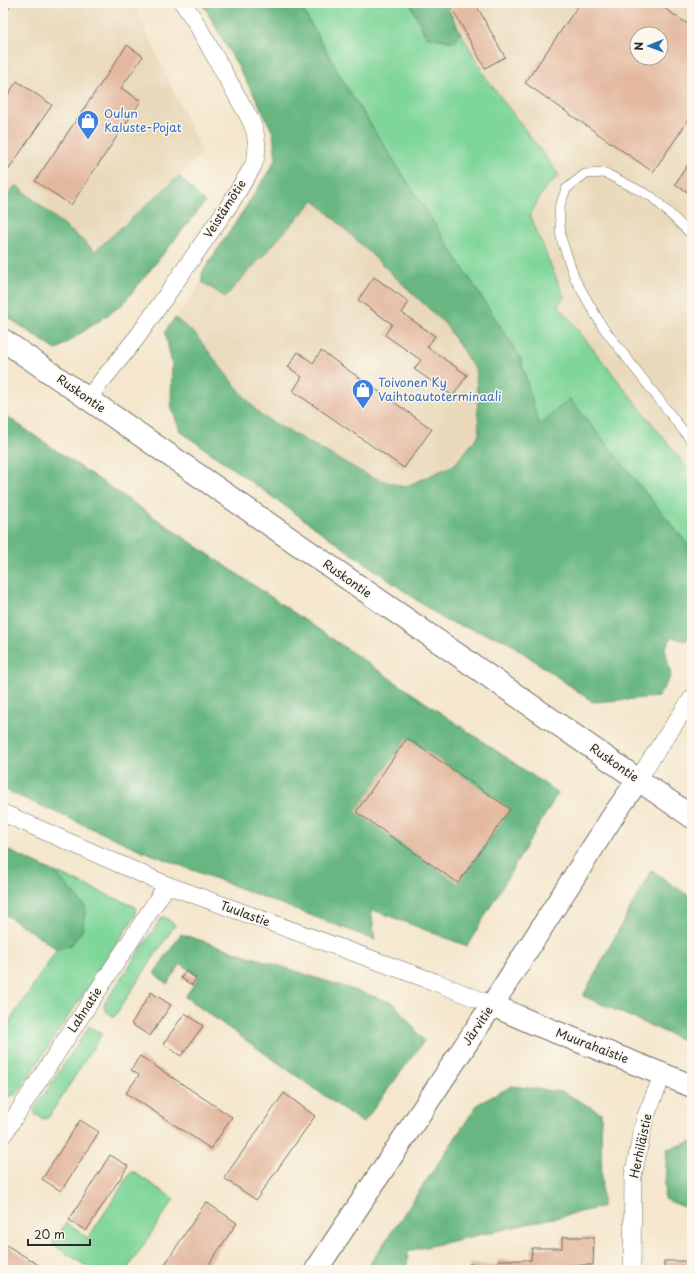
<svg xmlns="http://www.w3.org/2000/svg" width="695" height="1273" font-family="'Playpen Sans',sans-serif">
	<rect width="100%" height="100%" fill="#fbf7ec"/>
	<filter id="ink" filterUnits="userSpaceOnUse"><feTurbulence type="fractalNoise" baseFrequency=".025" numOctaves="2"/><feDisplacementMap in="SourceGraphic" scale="8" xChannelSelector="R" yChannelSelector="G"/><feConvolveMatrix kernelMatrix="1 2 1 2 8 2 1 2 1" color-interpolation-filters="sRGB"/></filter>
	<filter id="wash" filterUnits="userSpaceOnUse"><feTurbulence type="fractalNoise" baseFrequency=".012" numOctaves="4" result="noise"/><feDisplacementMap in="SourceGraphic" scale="16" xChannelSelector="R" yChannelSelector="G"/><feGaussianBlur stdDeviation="0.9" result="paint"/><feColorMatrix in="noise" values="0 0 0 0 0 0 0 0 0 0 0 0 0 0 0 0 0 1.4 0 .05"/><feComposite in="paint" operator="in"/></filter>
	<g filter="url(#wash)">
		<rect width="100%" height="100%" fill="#f4e7cd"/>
		<g fill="#e9d9ba" fill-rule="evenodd">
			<polygon points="3,3 138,3 135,7 202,153 179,176 95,251 16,185 3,202"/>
			<path d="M445,3H692V474L558,305L564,297L530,215L544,189L559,175L486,78ZM637,34H661V58H637Z"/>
			<polygon points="313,200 445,324 476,371 479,435 454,465 404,487 371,477 260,415 225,373 195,334 175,318 202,282 225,296"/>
		</g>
		<g fill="#7fd69a" stroke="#558062">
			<polygon points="299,3 410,3 426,36 455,42 460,31 486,78 559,175 544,189 530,215 564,297 558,305 692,474 692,550 570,399 539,426 520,357 347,88"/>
			<polygon points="55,872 136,907 135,916 17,1094 3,1098 3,1031 57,949 71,945 86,908"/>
			<path d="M162,917H165L175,925L114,1017C109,1013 103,1011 104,1004Z"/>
			<polygon points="89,1026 102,1034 48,1118 43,1119 35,1114 34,1110"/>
			<polygon points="132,1171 174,1199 127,1270 92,1270 52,1244 66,1223 88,1238"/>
		</g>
		<g fill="#67b782" stroke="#497156">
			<polygon points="201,3 299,3 347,88 520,357 539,425 570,399 692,550 692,637 685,641 672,637 665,648 671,676 658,697 593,702 505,640 446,621 180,431 171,406 172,364 165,331 175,318 195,334 225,373 260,415 371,477 404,487 454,465 479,435 476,371 445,324 314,200 225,297 202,282 202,273 255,193 276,159 273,133 258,102 205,8"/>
			<polygon points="410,3 445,3 460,31 455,42 426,36"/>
			<polygon points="179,176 205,202 122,305 56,350 3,314 3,202 16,185 95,251"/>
			<polygon points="3,414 558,793 467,946 371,909 375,940 143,851 3,789"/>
			<polygon points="3,848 55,872 86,908 82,931 71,945 57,949 3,913"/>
			<polygon points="651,870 692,898 692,1044 583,996"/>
			<polygon points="181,934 394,1003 424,1041 363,1123 185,997 199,977 181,964 167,984 154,973"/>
			<polygon points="512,1086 563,1092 601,1113 602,1207 408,1251 407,1270 366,1270 478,1104"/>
			<polygon points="692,1142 692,1210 664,1199 667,1149"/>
		</g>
		<g id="blocks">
			<g fill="#e3b89e" fill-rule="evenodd">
				<polygon points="3,3 12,3 3,17"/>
				<polygon points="449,3 475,3 505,57 485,68"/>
				<path d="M580,3H657L692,27V115L653,172L525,83ZM637,34H661V58H637Z"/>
				<polygon points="127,45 143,56 121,88 141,101 71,205 35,181"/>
				<polygon points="17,81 52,105 3,178 3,102"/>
				<polygon points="692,158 692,195 675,184"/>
				<polygon points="374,277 409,302 402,313 435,336 427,347 467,375 453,396 414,369 421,360 385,335 392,324 358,300"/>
				<polygon points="321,351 432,429 404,468 293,391 302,377 288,367 298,352 313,363"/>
				<polygon points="407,738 510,809 458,883 356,812"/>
				<polygon points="185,971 196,978 192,985 181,978"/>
				<polygon points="151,992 171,1005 150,1036 131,1024"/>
				<polygon points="185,1013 203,1026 181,1056 163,1044"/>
				<polygon points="140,1056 232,1117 211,1149 126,1093 139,1075 131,1070"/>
				<polygon points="284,1093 315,1116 256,1200 224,1178"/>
				<polygon points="80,1120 99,1132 61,1191 42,1179"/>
				<polygon points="110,1155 128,1166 86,1231 69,1220"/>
				<polygon points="206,1202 237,1223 205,1270 161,1270"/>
				<polygon points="562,1237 594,1237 593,1265 567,1265 567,1270 469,1270 469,1264 498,1265 498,1260 531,1260 532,1248 562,1248"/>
				<polygon points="3,1243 47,1270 3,1270"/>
				<rect x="664" y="1261" width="28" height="9"/>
			</g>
		</g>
	</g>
	<g filter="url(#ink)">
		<use href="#blocks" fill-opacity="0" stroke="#716d64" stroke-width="1"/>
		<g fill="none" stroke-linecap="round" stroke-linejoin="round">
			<g stroke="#716d64" stroke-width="10">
				<polyline id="service" points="692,235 652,197 605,173 585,174 566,189 559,208 561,238 575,279 602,326 692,442"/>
			</g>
			<g stroke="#716d64" stroke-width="18">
				<g id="minor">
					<polyline points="88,398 138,336 232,201 253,166 256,157 257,146 255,132 251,121 195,21 183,3"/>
					<polyline points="638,780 651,759 692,698"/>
					<polyline points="3,813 167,885 435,982 492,1005"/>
					<polyline points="3,1135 167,885"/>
					<polyline points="632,1270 633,1176 645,1118 663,1074"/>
				</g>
			</g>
			<g stroke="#716d64" stroke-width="24">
				<g id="tertiary">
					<polyline points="492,1005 533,1023 692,1086"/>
					<polyline points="316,1270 492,1005 613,816 638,780"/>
				</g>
			</g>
			<g stroke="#716d64" stroke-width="24">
				<polyline id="secondary" points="3,340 692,817"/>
			</g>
			<use href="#service" stroke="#fff" stroke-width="9"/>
			<use href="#minor" stroke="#fff" stroke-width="17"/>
			<use href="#tertiary" stroke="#fff" stroke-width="22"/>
			<use href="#secondary" stroke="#fff" stroke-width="22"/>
		</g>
	</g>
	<defs>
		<g id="shop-pin" transform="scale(1.15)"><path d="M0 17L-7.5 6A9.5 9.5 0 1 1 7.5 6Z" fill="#3f7fe0" stroke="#fbf7ec"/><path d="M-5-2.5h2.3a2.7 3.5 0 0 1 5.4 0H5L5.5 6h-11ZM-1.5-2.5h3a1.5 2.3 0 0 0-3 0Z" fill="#fff"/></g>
	</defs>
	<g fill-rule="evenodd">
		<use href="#shop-pin" x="88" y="121"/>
		<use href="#shop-pin" x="363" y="390"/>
	</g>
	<g text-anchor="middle" stroke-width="3" stroke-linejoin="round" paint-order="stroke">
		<g font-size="12" fill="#366cbe" stroke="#fbf7ec" text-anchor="start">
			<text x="104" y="118">Oulun<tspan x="104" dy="14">Kaluste-Pojat</tspan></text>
			<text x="378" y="387">Toivonen Ky<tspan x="378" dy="14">Vaihtoautoterminaali</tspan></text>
		</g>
		<g font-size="12" fill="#2b2b2b" stroke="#fbf7ec">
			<text transform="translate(225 209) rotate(-57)" y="4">Veistämötie</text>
			<text transform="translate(81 394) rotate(35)" y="4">Ruskontie</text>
			<text transform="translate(347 579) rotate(35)" y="4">Ruskontie</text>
			<text transform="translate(614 763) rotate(35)" y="4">Ruskontie</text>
			<text transform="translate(245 914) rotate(20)" y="4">Tuulastie</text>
			<text transform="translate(85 1010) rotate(-57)" y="4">Lahnatie</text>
			<text transform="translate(478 1026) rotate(-56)" y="4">Järvitie</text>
			<text transform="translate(592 1046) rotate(21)" y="4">Muurahaistie</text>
			<text transform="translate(641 1146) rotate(-78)" y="4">Herhiläistie</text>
		</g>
	</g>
	<rect width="695" height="1273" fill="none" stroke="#fbf7ec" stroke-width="16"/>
	<g transform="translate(649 46) rotate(269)"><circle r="19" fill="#fbf7ec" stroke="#a8a59f"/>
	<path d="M0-3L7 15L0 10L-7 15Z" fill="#1f6fb2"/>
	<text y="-6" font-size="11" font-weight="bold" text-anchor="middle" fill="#2b2b2b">N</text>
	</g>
	<path d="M28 1239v6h62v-6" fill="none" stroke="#2b2b2b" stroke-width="2"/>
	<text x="34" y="1239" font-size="12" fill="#2b2b2b" stroke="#fbf7ec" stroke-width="3" paint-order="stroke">20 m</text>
</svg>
